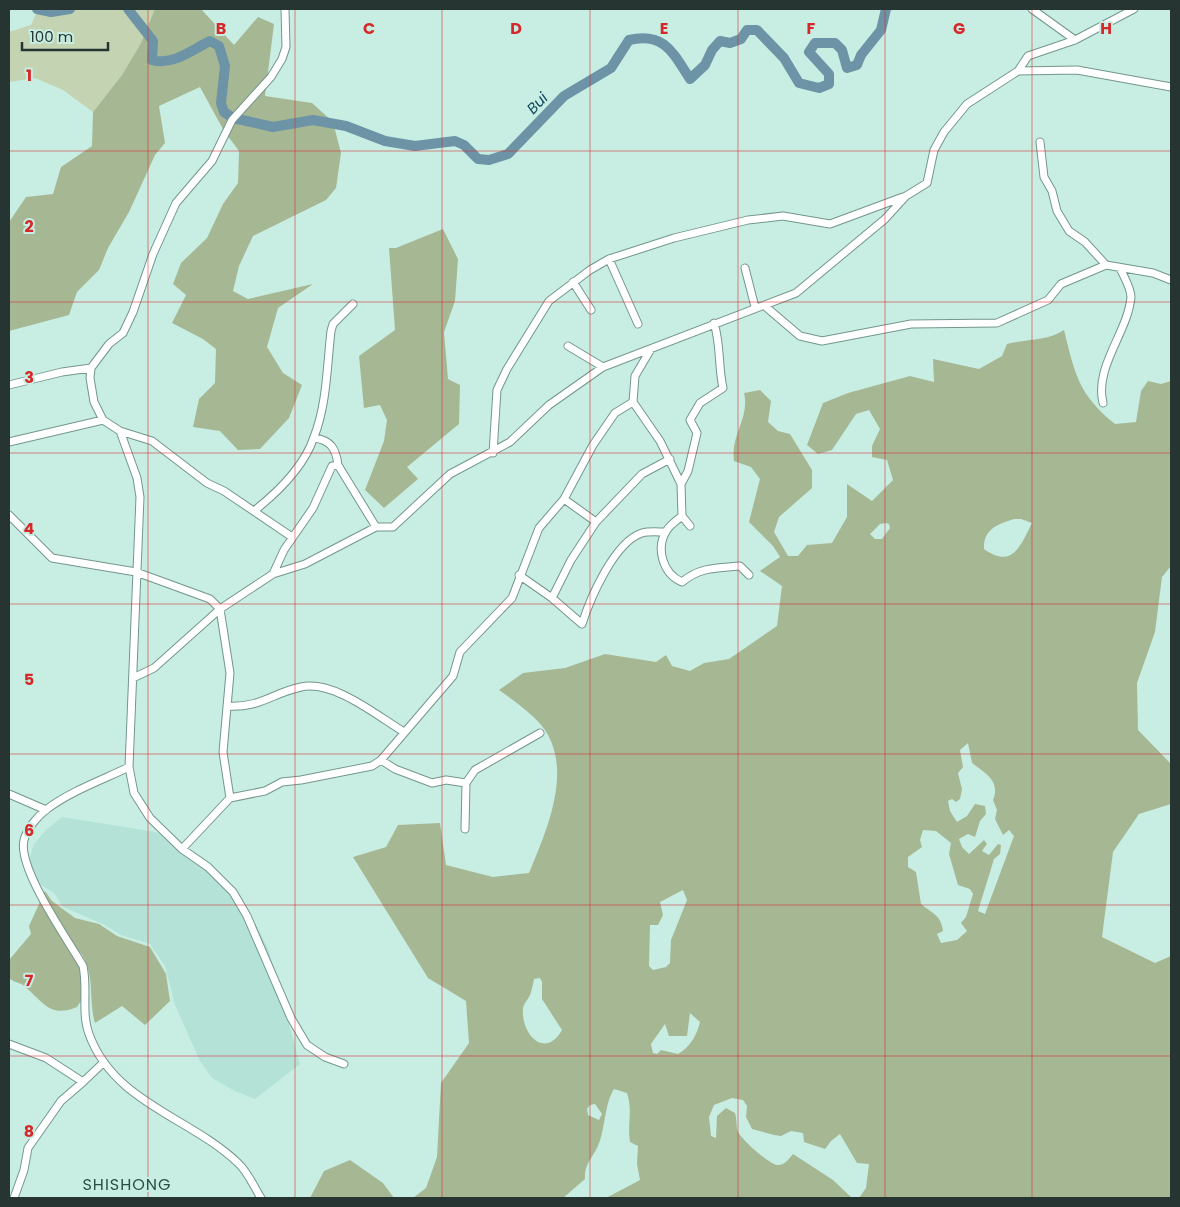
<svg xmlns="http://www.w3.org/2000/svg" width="1180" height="1207" viewBox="0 0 1180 1207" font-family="Poppins,sans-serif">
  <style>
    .built { fill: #b4e2d7 }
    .green { fill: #c4d4b3 }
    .forest { fill: #a6b794; fill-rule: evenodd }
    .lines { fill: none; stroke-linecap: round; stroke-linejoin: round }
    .river { stroke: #6c94a6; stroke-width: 10 }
    .minor-casing { stroke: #73968d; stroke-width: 9 }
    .minor { stroke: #fff; stroke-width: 7 }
    .grid { fill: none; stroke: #d62828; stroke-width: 1; stroke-opacity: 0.55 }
    .labels { text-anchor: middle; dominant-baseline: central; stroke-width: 4; stroke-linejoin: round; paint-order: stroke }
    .water-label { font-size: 15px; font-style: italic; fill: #11495e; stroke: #c8eee4 }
    .quarter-label { font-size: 16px; letter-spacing: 1px; fill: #2c4e46; stroke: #c8eee4 }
    .grid-label { font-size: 16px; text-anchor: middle; font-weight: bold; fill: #d62828; stroke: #c8eee4; stroke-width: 4; stroke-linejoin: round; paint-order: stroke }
  </style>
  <rect width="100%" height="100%" fill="#c8eee4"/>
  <!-- built -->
  <path class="built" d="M62 817 156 832 206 864 237 891 268 948 300 1064 255 1099 235 1091 212 1078 200 1061 175 1005 165 966 150 944 121 935 105 925 63 907 54 893 30 878 29 860 34 844 47 829Z"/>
  <!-- green -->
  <path class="green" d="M38 9H155L141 43 122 75 93 112 63 90 35 78 9 82V32L31 25Z"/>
  <!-- forest -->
  <path class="forest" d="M155 9H201L234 45 258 17 274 24 265 96 312 103 333 122 341 153 336 188 326 200 253 236 239 266 233 291 248 299 313 284 278 308 267 347 283 373 302 385 289 418 260 449 238 450 220 431 193 427 199 399 215 383 216 349 203 339 172 323 186 295 173 284 181 263 207 238 223 204 238 183 239 151 224 131 200 87 159 106 165 143 155 155 129 212 108 248 99 270 77 292 69 315 9 331V222L26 197 53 194 61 167 92 146 93 112 122 75 141 43Z
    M443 229 458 259 455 301 444 332 448 379 460 385 459 424 407 467 418 479 384 508 365 490 384 441 387 420 380 405 364 408 359 356 395 330 389 248H396Z
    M1064 330C1075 374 1078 394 1115 424L1136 422 1141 391 1148 381 1161 384 1171 381V566L1162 577 1155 632 1137 683 1138 730 1171 764V804L1139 814 1113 852 1102 937 1155 963 1171 956V1198H859L866 1188 869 1164 857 1163 840 1134 831 1141 825 1149 804 1142 803 1133 791 1131 781 1136 774 1135 752 1129 746 1117 747 1106 743 1100 732 1098 714 1105 709 1117 711 1136 716 1138 717 1116 726 1108 735 1113C737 1119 736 1127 738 1132 742 1140 769 1164 777 1165 784 1166 789 1159 793 1154L833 1180 852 1198H606L640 1180 637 1164 638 1146 630 1142C627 1125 633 1110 627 1093L614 1089C603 1107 606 1132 596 1150 590 1161 584 1166 585 1179L563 1198H413L426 1188 437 1157 441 1083 469 1043 466 1001 428 978 353 857 386 847 398 825 440 823 446 865 493 877 529 873C546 832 573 772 545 730 536 716 513 700 499 690L523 673 565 668 605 654 656 662 666 655 672 666 690 671 704 663 729 659 777 626 782 586 760 571 780 557 773 546 749 522 760 479 751 467 734 461C730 436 750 418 744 393L760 390 771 401 768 422 778 431 790 434 812 470V488L779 517 774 532 788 556H798L807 545 832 543 847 517V484L872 501 893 480 887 460 872 457V446L880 429 869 410 856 414 832 450 818 454 807 445 823 403 848 393 910 376 934 382 933 359 979 369 1002 356 1007 344C1026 339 1048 341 1064 330ZM1014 519H1021L1032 523C1020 547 1012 569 984 549 983 530 997 524 1014 519ZM886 523 889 524 890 528 882 539H875L870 534 880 524ZM968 743 972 763C985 773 1001 781 993 800L997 810 995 819 1003 835 1009 830 1014 836 985 914 978 911 994 859 1000 854 1001 845 998 844 989 855 982 851 987 844 984 840 969 854 962 847 959 839 968 834 975 837 980 821 986 814 985 806 975 804 967 816 957 822 950 811 948 801 952 799 956 802 960 799 962 789 958 773 963 767 960 750ZM923 830 936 831 951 843 949 854 958 885 970 889 973 894 966 917 961 923 967 931 957 940 941 943 937 934 943 931C941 915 933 914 921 904L916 872 908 867V857L922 847 920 840ZM683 890 687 900 671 940 670 963 666 967 653 970 649 966 650 925H658L663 915 660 902ZM540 978 542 982V999L562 1030C545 1060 521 1034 523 1009 523 1004 528 1000 530 995 532 990 533 984 534 979ZM690 1013 700 1022C697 1035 690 1047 678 1054L661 1050 657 1054 653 1053 651 1044 665 1024 669 1036H687ZM595 1104 602 1114 599 1120 588 1115 587 1109 590 1105Z
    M45 891 52 901 75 918 99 924 117 936 150 947 166 974 170 1001 145 1025 122 1006 95 1023C88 999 96 973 80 952H73C83 970 91 989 77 1007 49 1019 42 1000 23 985 18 982 13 982 9 978V960L31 934 29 926Z
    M350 1160 383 1183 394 1198H310L324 1171Z"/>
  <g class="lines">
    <!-- river -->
    <path class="river" d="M37 9 51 12 70 9
      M128 9 153 41 152 60C172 66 192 50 210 41L219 46 225 66 221 103 224 112 233 118 273 127 313 120 346 126 385 141 415 146 455 141 464 145 478 159 489 160 508 154 564 96 611 68 629 40C665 32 673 53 690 79L705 65 712 50 720 41 730 43 741 39 747 30H757L784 58 799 83 819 88 829 84V74L809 52 815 43H835L842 50 847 68 857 65 861 55 881 30 886 9"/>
    <defs>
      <path id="minor" d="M285 9 286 47 282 59 271 77 232 120 212 161 176 203 153 254 133 312 123 333 109 344 91 368 90 378 94 402 103 420 120 431 152 441 207 483 224 491 292 537
        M1032 9 1075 40
        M1018 71 1077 70 1171 87
        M1040 142 1044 177 1052 191 1057 211 1069 231 1085 242 1106 265
        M609 259 638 324
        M745 268 755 307
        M573 282 591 310
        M766 307 800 336 822 341 911 324 997 323 1048 300 1061 284 1106 265 1153 273 1171 280
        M568 346 603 367
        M9 385 62 372 91 368
        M633 402 660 441 681 484 682 516 690 526
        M1103 403C1094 367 1128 332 1131 297 1131 288 1123 275 1120 268
        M120 431 137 478 140 497 129 767 134 793 150 818 182 849 208 867 233 892 247 916 291 1018 307 1045 325 1057 344 1064
        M314 438C331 440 336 449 338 465
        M9 442 103 420
        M493 453 497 390 507 369 549 301 590 270 609 259 674 238 748 220 783 216 830 224 903 197
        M681 484 688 471 697 433 690 420 700 403 723 388C718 366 721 345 714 323
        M564 499 596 522
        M254 511C278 492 304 467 314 437 327 404 327 365 331 331L333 324 353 304
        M9 515 52 558 136 572 210 599 220 609 230 673 223 752 230 798
        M682 516C676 521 670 525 667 530 655 548 663 574 682 582 700 567 717 568 740 566L749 575
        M273 574 305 564 376 527
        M519 575 552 598 582 624C590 599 614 542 642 533 649 531 658 532 665 532
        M552 598 571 560 596 522 642 474 670 459
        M133 678 154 668 220 609 273 574 284 550 313 508 332 466 338 465 376 527H393L450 474 510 442 549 405 603 367 796 293 885 219 906 196 927 183 934 150 944 132 967 104 1018 71 1028 56 1075 40 1134 9
        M227 706C261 708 272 693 301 687 334 680 376 715 404 732
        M381 760 395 769 432 783 446 780 466 783 475 770 540 733
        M129 767C102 780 71 791 47 809 38 816 27 828 24 840 17 868 68 940 83 966 88 988 81 1013 89 1034 114 1103 190 1117 238 1163 248 1172 254 1187 261 1198
        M9 794 46 810
        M465 829 466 783
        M182 849 230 798 265 791 282 782 301 780 372 766 381 760 453 676 460 652 512 598 539 528 564 499 593 445 615 413 633 402 635 376 651 349
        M9 1044 46 1058 83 1082 103 1063
        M14 1198 24 1170 28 1148 61 1101 83 1082"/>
    </defs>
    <!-- minor casing -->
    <use href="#minor" class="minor-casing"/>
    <!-- minor -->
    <use href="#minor" class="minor"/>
  </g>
  <!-- grid -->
  <path class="grid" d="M148 9V1198M295 9V1198M442 9V1198M590 9V1198M738 9V1198M885 9V1198M1032 9V1198M9 151H1171M9 302H1171M9 453H1171M9 604H1171M9 754H1171M9 905H1171M9 1056H1171"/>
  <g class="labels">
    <!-- water labels -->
    <g class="water-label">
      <text transform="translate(537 103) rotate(-46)">Bui</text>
    </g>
    <!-- quarter labels -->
    <g class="quarter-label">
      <text x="127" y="1184">SHISHONG</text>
    </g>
  </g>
  <g class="grid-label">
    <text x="221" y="34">B</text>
    <text x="369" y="34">C</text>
    <text x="516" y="34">D</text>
    <text x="664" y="34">E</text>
    <text x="811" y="34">F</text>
    <text x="959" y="34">G</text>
    <text x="1106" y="34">H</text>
    <text x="29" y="81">1</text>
    <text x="29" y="232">2</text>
    <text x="29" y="383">3</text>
    <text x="29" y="534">4</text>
    <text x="29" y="685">5</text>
    <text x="29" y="836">6</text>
    <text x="29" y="986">7</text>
    <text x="29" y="1137">8</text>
  </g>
  <!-- border -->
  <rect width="1180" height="1207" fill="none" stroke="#263531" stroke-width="20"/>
  <!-- scale -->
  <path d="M22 42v8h86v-8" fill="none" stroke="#263531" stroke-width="2.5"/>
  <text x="30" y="42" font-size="15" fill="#263531" stroke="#c8eee4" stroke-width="4" paint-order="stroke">100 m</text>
</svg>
